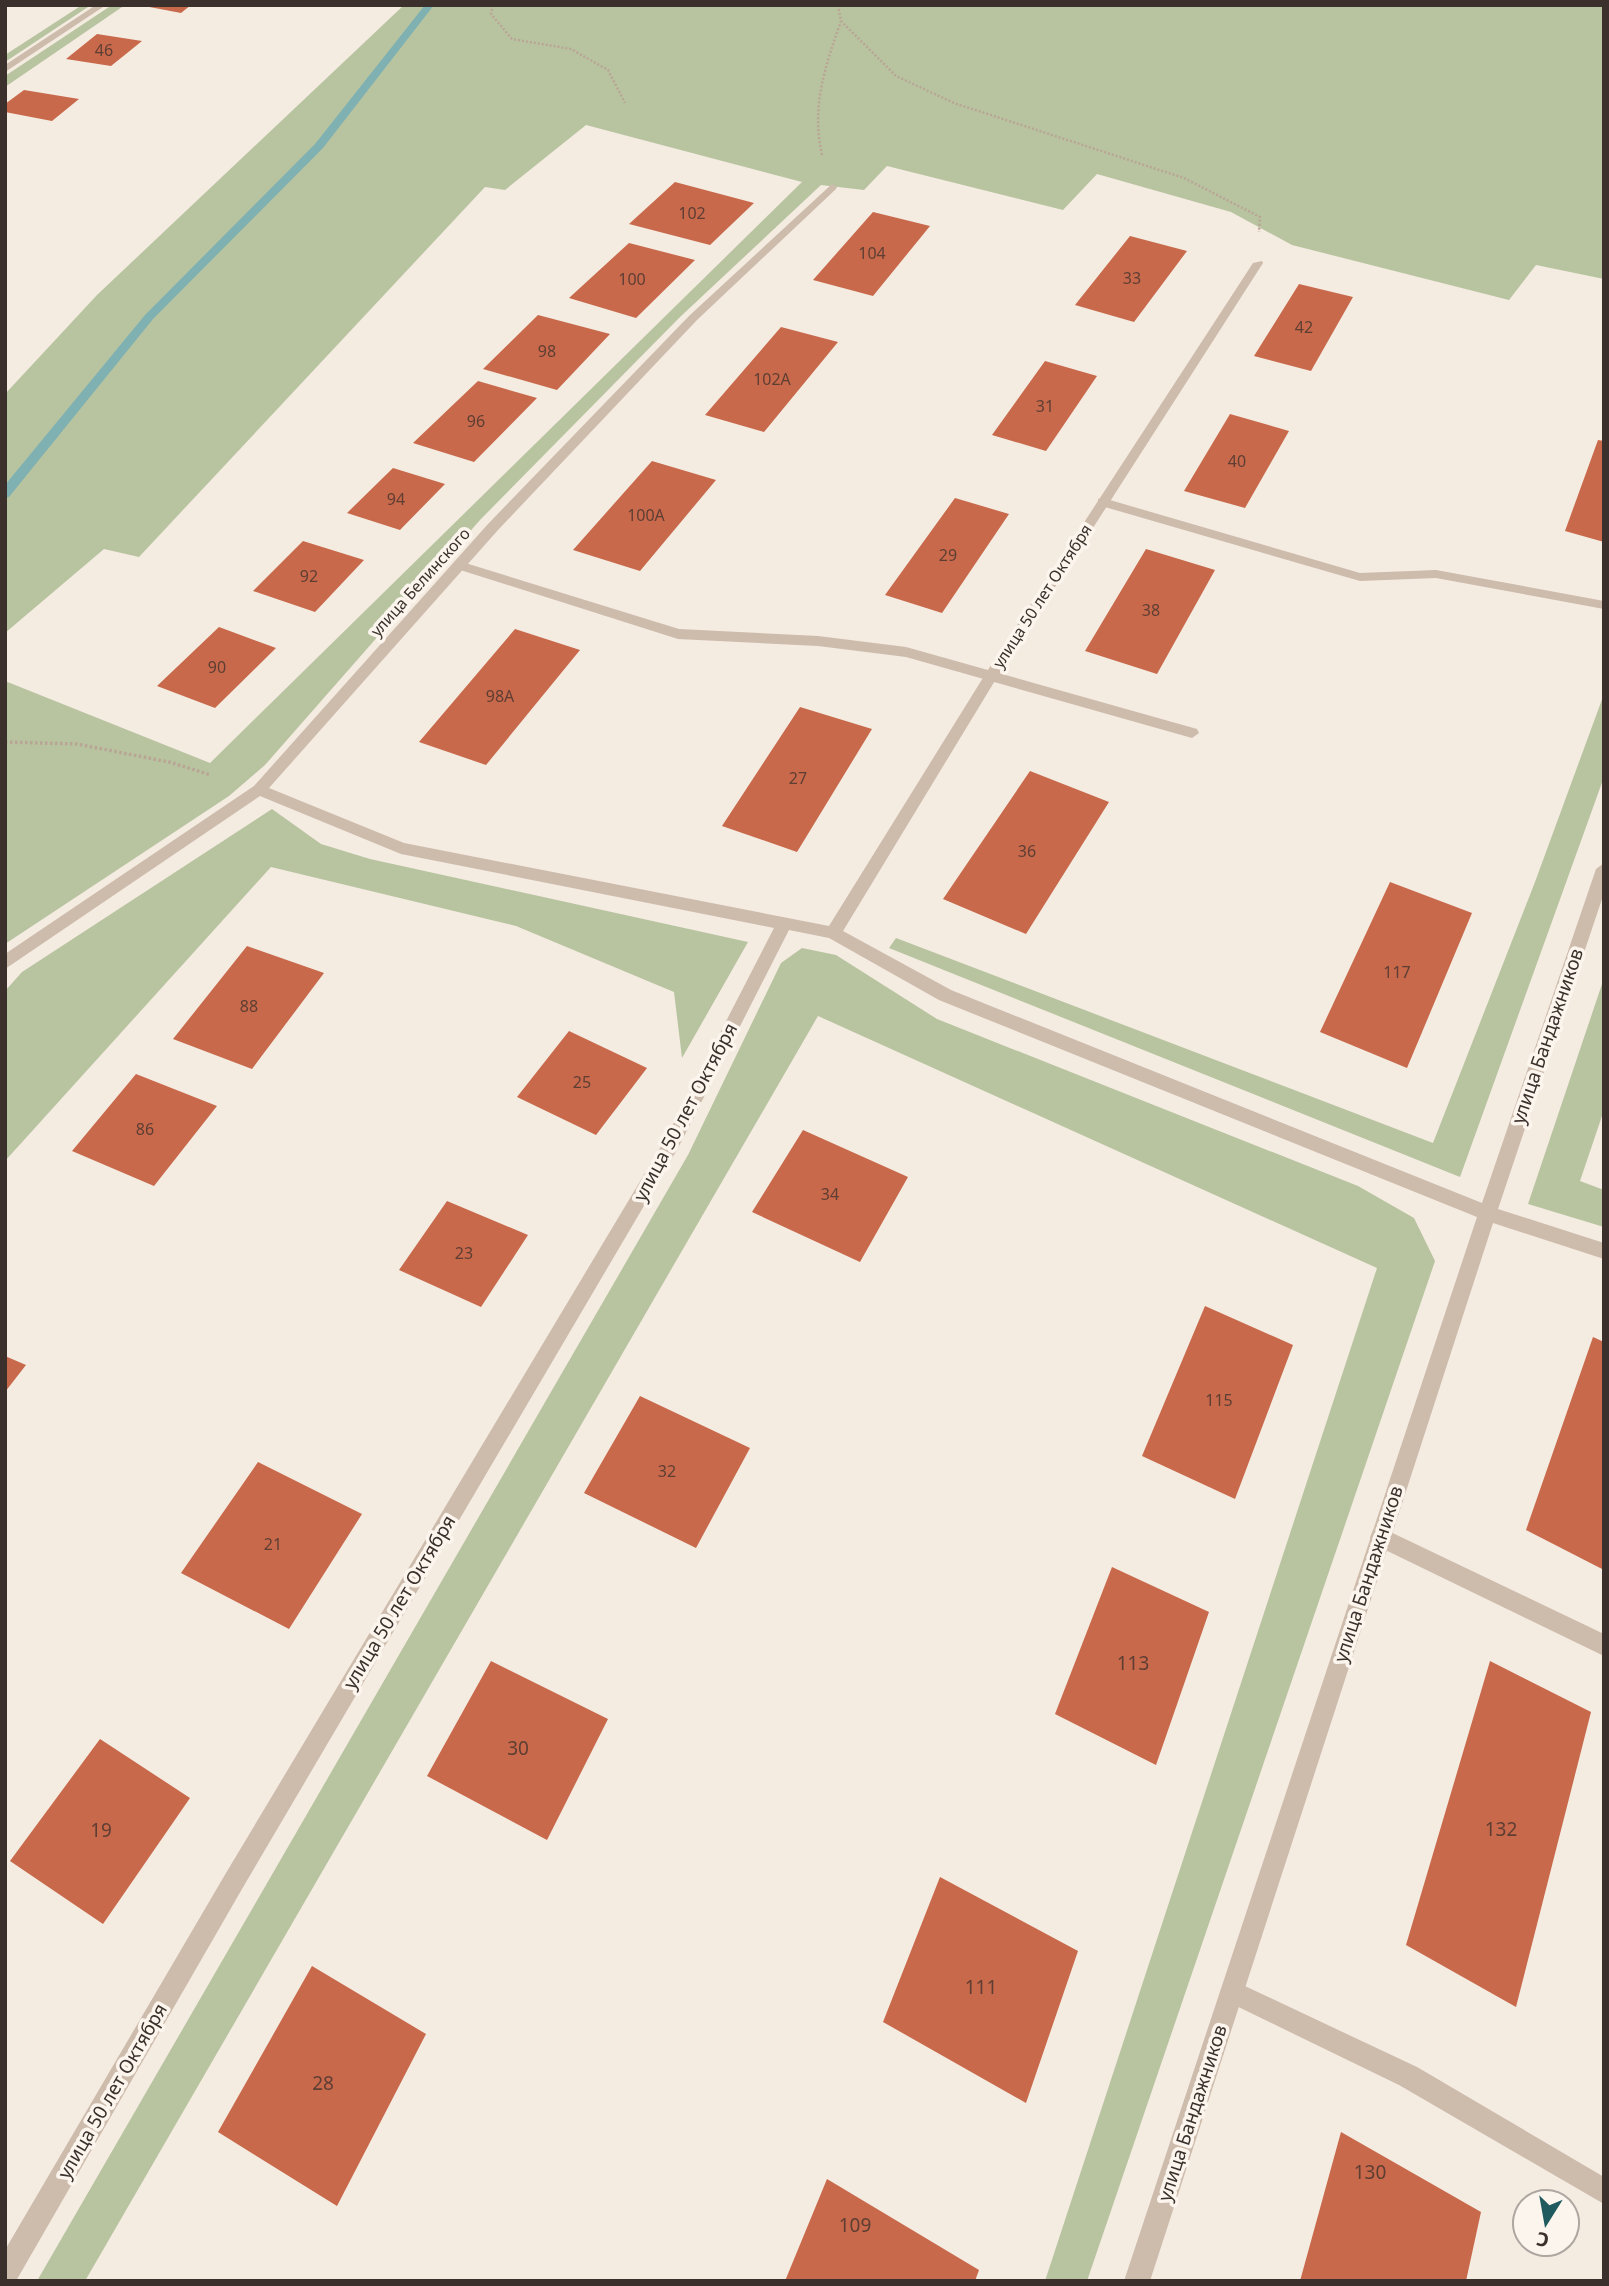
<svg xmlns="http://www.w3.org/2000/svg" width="1609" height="2286" viewBox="0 0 1609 2286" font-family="'Noto Sans',sans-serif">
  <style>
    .green { fill: #b8c4a0 }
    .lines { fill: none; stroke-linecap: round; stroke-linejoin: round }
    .stream { fill: #7fb0b2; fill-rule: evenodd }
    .building { fill: #c8694b }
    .path-far1 { stroke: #b9a596; stroke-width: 2.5; stroke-dasharray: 2 2; stroke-linecap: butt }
    .path { stroke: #b9a596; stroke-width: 3.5; stroke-dasharray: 2.5 2.5; stroke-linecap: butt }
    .service { fill: #cdbbac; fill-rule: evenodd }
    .minor { fill: #cdbbac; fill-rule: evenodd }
    .labels { text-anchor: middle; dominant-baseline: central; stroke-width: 7; stroke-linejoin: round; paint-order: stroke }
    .number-label { font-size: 16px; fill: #5e3e33 }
    .far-street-label { font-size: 16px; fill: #3b302b; stroke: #fbf5ee }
    .street-label { font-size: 19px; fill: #3b302b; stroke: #fbf5ee }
    .near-number-label { font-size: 19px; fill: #5e3e33 }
  </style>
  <rect width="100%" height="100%" fill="#f4ebe1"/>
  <!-- green -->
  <path class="green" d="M82 5H91L5 62V55Z
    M112 5H125L5 87V76Z
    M404 5H1604V279L1536 265 1509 300 1292 245 1231 212 1097 174 1063 210 887 166 864 190 821 185 679 318 480 520 265 765 229 796 5 944V681L210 763 802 182 586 125 505 190 485 187 139 557 104 549 5 633V394L97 295Z
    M1604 694V777L1460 1177 889 948 896 938 1433 1143 1535 882Z
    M272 809 321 844 370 859 748 942 682 1058 674 992 516 926 271 867 5 1161V991L22 972Z
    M802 948 836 955 937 1019 1358 1186 1414 1218 1435 1261 1087 2281H1045L1377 1268 818 1016 85 2281H37L688 1155 781 963Z
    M1604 978V1110L1580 1181 1604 1190V1227L1528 1204Z"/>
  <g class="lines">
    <!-- stream -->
    <path class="stream" d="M425 5H434L323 148 153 319 9 497 5 498V485L145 315 315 144Z"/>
  </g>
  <!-- building -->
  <path class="building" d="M139 5H191L181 13Z
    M97 34 142 41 111 66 66 59Z
    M24 90 79 99 52 121 5 112V104Z
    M675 182 754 203 710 245 629 224Z
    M873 212 930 226 873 296 813 280Z
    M1130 236 1187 251 1134 322 1075 305Z
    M629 243 695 260 636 318 569 298Z
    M1299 284 1353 297 1311 371 1254 356Z
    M538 315 610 334 557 390 483 369Z
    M781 327 838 342 764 432 705 415Z
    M1045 361 1097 376 1046 451 992 435Z
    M478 381 537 398 474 462 413 443Z
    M1230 414 1289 431 1245 508 1184 491Z
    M1598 440 1604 441V542L1565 531Z
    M652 461 716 480 640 571 573 550Z
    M393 468 445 484 400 530 347 513Z
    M955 498 1009 514 942 613 885 595Z
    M303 541 364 560 315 612 253 591Z
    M1146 549 1215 570 1157 674 1085 651Z
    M219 627 276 648 215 708 157 686Z
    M515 629 580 650 486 765 419 742Z
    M800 707 872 729 797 852 722 826Z
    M1030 771 1109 802 1026 934 943 899Z
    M1390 882 1472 913 1407 1068 1320 1032Z
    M247 946 324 973 252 1069 173 1039Z
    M569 1031 647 1068 596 1135 517 1097Z
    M136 1074 217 1106 154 1186 72 1151Z
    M803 1130 908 1177 860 1262 752 1212Z
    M447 1201 528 1235 481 1307 399 1270Z
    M1205 1306 1293 1345 1235 1499 1142 1456Z
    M1593 1337 1604 1342V1570L1526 1530Z
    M5 1356 26 1365 5 1392Z
    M640 1396 750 1448 696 1548 584 1493Z
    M258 1462 362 1514 289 1629 181 1573Z
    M1112 1567 1209 1612 1156 1765 1055 1714Z
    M491 1661 608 1719 547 1840 427 1776Z
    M1490 1661 1591 1712 1516 2007 1406 1945Z
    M100 1739 190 1798 103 1924 10 1861Z
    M940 1877 1078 1951 1026 2103 883 2022Z
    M312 1966 426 2034 337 2206 218 2132Z
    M1341 2132 1481 2212 1466 2281H1300Z
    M827 2179 979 2270 975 2281H785Z"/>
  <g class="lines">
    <!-- path-far1 -->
    <path class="path-far1" d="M493 5 491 14 512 39 571 49 608 70 625 103
      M838 5 841 21 896 76 954 103 1184 178 1260 217 1259 232
      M822 155C811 106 825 67 841 21"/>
    <!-- path -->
    <path class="path" d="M5 742 77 744 169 762 211 775"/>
    <!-- service -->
    <path class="service" d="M1103 498 1360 573 1436 570 1604 601V609L1436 578 1360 581 1098 505V499Z
      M459 561 679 629 818 636 906 647 1197 729 1199 733 1192 738 906 657 818 646 678 639 454 568V562Z
      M1380 1527 1604 1634V1656L1373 1544 1370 1537 1373 1530Z
      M1232 1980 1417 2067 1604 2177V2204L1399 2085 1224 2000 1220 1992 1224 1984Z"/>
    <!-- minor -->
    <path class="minor" d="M96 5H106L5 72V65Z
      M832 184 837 187 836 189 697 320 498 530 269 788 404 843 829 926 986 673 1253 263 1262 261 1263 263 996 679 843 931 951 990 1482 1203 1596 869 1604 863V893L1498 1209 1604 1243V1259L1493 1223 1150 2281H1124L1477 1217 939 1000 829 938 789 930 678 1148 242 1889 16 2281H5V2250L226 1873 666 1138 774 928 401 854 260 796 5 969V954L254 786 488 524 689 316Z"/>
  </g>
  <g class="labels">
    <!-- number labels -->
    <g class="number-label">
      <text x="104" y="50">46</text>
      <text x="692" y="213">102</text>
      <text x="872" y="253">104</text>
      <text x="1132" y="278">33</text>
      <text x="632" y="279">100</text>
      <text x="1304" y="327">42</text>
      <text x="547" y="351">98</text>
      <text x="772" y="379">102А</text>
      <text x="1045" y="406">31</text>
      <text x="476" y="421">96</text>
      <text x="1237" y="461">40</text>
      <text x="396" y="499">94</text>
      <text x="646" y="515">100А</text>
      <text x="948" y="555">29</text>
      <text x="309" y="576">92</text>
      <text x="1151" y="610">38</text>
      <text x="217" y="667">90</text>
      <text x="500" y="696">98А</text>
      <text x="798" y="778">27</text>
      <text x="1027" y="851">36</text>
      <text x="1397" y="972">117</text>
      <text x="249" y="1006">88</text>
      <text x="582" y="1082">25</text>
      <text x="145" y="1129">86</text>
      <text x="830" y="1194">34</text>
      <text x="464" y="1253">23</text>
      <text x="1219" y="1400">115</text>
      <text x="667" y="1471">32</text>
      <text x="273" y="1544">21</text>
    </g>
    <!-- far-street labels -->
    <g class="far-street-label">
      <text transform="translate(420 582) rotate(-48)">улица Белинского</text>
      <text transform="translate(1042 596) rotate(-57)">улица 50 лет Октября</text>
    </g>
    <!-- street labels -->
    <g class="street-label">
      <text transform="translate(1547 1036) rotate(-71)">улица Бандажников</text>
      <text transform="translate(685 1112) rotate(-62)">улица 50 лет Октября</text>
      <text transform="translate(1368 1574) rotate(-72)">улица Бандажников</text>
      <text transform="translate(399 1602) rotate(-59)">улица 50 лет Октября</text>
      <text transform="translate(112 2091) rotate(-60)">улица 50 лет Октября</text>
      <text transform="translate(1192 2113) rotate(-72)">улица Бандажников</text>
    </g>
    <!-- near-number labels -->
    <g class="near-number-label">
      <text x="1133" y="1663">113</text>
      <text x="518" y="1748">30</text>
      <text x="1501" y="1829">132</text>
      <text x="101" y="1830">19</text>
      <text x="981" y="1987">111</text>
      <text x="323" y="2083">28</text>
      <text x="1370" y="2172">130</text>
      <text x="855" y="2225">109</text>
    </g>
  </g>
  <!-- border -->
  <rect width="1609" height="2286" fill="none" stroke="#3b302b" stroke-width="14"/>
  <!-- north arrow -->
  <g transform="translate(1546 2223) rotate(191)"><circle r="33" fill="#fbf5ee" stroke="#aea6a0" stroke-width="2"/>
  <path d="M0-5L12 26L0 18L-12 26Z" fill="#1f5a5e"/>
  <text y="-10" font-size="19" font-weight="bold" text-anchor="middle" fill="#3b302b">С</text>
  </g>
</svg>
